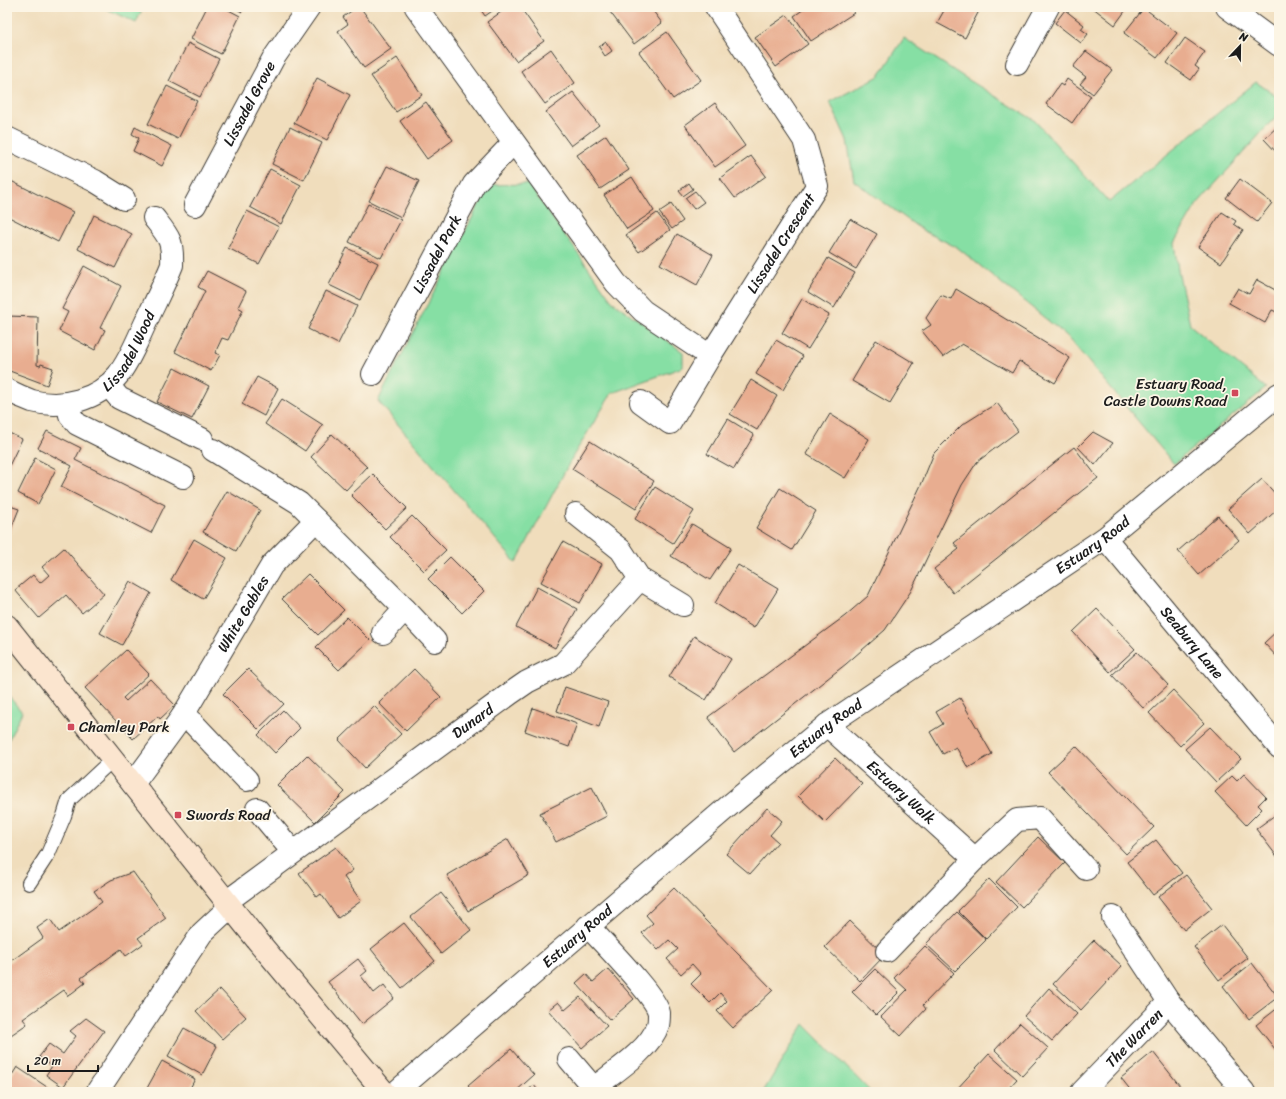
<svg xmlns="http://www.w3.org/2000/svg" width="1286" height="1099" viewBox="0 0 1286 1099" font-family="Sriracha,sans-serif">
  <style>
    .green { fill: #86dfa4; stroke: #517e60 }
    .building { fill: #e8ad90 }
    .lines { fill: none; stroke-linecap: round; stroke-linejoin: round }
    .service-casing { stroke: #3c3934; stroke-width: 16 }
    .minor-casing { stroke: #3c3934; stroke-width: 24 }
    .tertiary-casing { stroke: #3c3934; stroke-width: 24 }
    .secondary-casing { stroke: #3c3934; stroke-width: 24 }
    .service { stroke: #fff; stroke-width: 14 }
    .minor { stroke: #fff; stroke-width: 22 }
    .tertiary { stroke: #fff; stroke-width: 22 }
    .secondary { stroke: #fbe5cf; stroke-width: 22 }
    .poi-dot { fill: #d1495b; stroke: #fcf5e5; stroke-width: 1.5 }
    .labels { text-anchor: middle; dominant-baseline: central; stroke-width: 3.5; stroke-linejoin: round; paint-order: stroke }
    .street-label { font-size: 15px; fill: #1c1c1c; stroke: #fcf5e5 }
    .poi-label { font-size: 15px; fill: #1c1c1c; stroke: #fcf5e5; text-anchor: start }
  </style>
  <rect width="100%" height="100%" fill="#fcf5e5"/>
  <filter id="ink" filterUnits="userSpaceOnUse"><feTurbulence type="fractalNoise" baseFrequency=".025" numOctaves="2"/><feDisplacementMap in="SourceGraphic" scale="8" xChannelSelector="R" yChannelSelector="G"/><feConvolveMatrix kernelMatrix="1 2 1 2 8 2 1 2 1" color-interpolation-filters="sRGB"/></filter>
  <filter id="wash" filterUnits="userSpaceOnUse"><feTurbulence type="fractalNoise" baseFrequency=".012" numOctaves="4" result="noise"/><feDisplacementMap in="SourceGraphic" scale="16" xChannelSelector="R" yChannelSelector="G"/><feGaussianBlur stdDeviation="0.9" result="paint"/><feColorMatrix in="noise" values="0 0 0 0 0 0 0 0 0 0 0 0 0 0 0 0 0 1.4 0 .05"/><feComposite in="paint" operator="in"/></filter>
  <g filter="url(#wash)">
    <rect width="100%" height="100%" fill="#f0ddbc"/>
    <!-- green -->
    <path class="green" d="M102 7H143L136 23Z
      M904 38 964 77 1034 120 1109 202 1256 82 1279 98V113L1197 204 1174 243 1178 270 1190 325 1266 388 1174 464 1067 336 958 248 922 230 854 181 847 140 830 102 879 76Z
      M528 184 613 302 683 352V367L612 393 573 456 516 563 378 401 489 185Z
      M7 694 22 712 7 743Z
      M804 1024 871 1092H763Z"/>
    <g id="blocks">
      <!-- building -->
      <path class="building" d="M207 7H223L240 16 221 54 191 39Z
        M233 7H244L242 12Z
        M357 7H360L391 49 364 68 338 31 348 24 343 17Z
        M479 7H498L485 16Z
        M508 7H520L544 41 516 61 487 22Z
        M609 7H650L662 23 634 44 607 8Z
        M807 7H850L854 13 811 41 794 16Z
        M946 7H981L965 38 937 23Z
        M1092 7H1128L1115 25Z
        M1144 8 1177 33 1157 58 1124 33Z
        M1065 10 1084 25 1081 29 1088 34 1081 43 1055 23Z
        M787 15 808 44 776 67 755 37Z
        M667 32 701 80 673 99 639 52Z
        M1185 38 1205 52 1195 66 1199 69 1191 80 1167 63Z
        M606 42 612 51 605 56 599 47Z
        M188 43 219 59 200 97 169 81Z
        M551 49 575 83 545 104 521 71Z
        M1086 51 1112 70 1093 94 1080 84 1086 77 1073 67Z
        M397 58 422 95 396 112 371 76Z
        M317 78 350 95 327 140 294 123Z
        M1067 79 1091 96 1072 123 1046 104 1060 84 1063 86Z
        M167 86 197 101 178 139 148 124Z
        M573 92 599 125 571 146 546 112Z
        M426 102 453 140 427 159 400 121Z
        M715 103 745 146 715 167 685 125Z
        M1278 126 1279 127V155L1264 139Z
        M135 127 172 146 162 166 133 151 139 138 132 134Z
        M290 127 322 143 304 180 272 164Z
        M606 135 629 170 600 189 577 155Z
        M751 156 766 176 735 198 720 178Z
        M387 166 419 181 401 217 369 201Z
        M270 169 301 185 281 224 250 207Z
        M632 177 654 211 627 229 604 195Z
        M7 179 73 212 58 242 7 216Z
        M1240 179 1272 203 1257 222 1226 198Z
        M689 183 693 189 683 196 679 191Z
        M695 191 704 202 694 209 685 198Z
        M368 204 401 220 381 258 349 242Z
        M671 204 683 221 672 229 659 212Z
        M247 211 279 227 259 264 228 248Z
        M1222 212 1236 221 1234 224 1243 230 1221 263 1198 247Z
        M657 213 670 230 639 252 626 235Z
        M94 215 132 234 115 268 78 249Z
        M850 219 877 234 856 269 829 253Z
        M677 234 713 255 697 285 660 264Z
        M347 248 378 263 360 300 329 285Z
        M828 258 855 273 834 308 808 292Z
        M84 266 121 286 100 328 105 330 95 350 59 331 68 312 62 309Z
        M207 271 246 291 238 307 243 310 228 340 222 338 215 353 220 355 211 371 175 352 205 291 198 287Z
        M1257 280 1279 292V313L1272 310 1265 323 1229 303 1238 288 1249 294Z
        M956 289 1070 358 1055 383 1019 361 1012 373 962 344 943 357 922 331 931 325 926 318 941 295 951 299Z
        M326 291 357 306 338 344 308 329Z
        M802 299 829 315 808 349 782 333Z
        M7 316 38 317 37 365 40 366 41 364 53 368 47 385 7 370Z
        M776 340 803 356 783 390 756 374Z
        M876 340 914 363 890 403 852 381Z
        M174 368 209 386 192 419 157 402Z
        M257 377 278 388 264 416 242 404Z
        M751 380 777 396 757 430 730 414Z
        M282 399 323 425 305 451 265 424Z
        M997 403 1018 431 977 462 962 485 911 591 885 630 846 664 734 752 708 717 845 616 868 596 921 485 934 453 962 425Z
        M830 414 869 439 845 478 806 454Z
        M728 419 754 435 734 469 707 454Z
        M47 431 81 448 75 460 165 505 151 533 61 487 72 466 38 448Z
        M7 432 22 439 7 470Z
        M1093 432 1113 443 1095 465 1078 447Z
        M332 434 367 467 346 490 311 457Z
        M590 441 654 481 636 509 572 469Z
        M1074 447 1098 478 953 593 934 569 959 549 954 543Z
        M35 458 56 469 38 504 18 493Z
        M373 474 407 508 385 529 351 495Z
        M1262 479 1279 498V508L1250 534 1228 509Z
        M655 487 694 511 673 543 635 519Z
        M780 488 816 511 792 550 756 528Z
        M227 491 260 510 236 551 203 532Z
        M7 505 19 509 7 539Z
        M412 516 446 550 424 571 390 537Z
        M1218 516 1239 540 1199 575 1178 551Z
        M692 524 731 548 710 580 671 556Z
        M194 539 227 558 203 599 171 580Z
        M563 542 602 564 580 603 541 582Z
        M64 548 104 594 82 613 66 595 39 618 15 590 33 575 40 583 49 575 42 567Z
        M450 557 484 591 462 613 428 579Z
        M738 565 778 589 754 628 715 603Z
        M308 574 344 610 318 635 282 599Z
        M130 581 151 593 122 645 100 633Z
        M537 587 577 609 555 648 516 627Z
        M1097 609 1135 649 1110 672 1073 632Z
        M347 617 370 640 339 670 316 647Z
        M1279 629V659L1264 643Z
        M694 636 731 659 706 700 669 677Z
        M126 650 149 674 123 698 126 701 150 679 175 705 160 719 158 716 133 739 85 688Z
        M1137 652 1168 685 1143 708 1112 675Z
        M248 669 284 704 258 729 223 694Z
        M414 669 441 697 406 731 379 703Z
        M565 687 608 702 599 727 557 711Z
        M1173 690 1204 723 1180 746 1149 713Z
        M960 698 992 754 968 768 956 747 943 754 930 732 943 724 936 712Z
        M374 706 401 734 365 768 339 740Z
        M533 708 577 724 569 747 525 731Z
        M283 710 300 728 275 753 258 735Z
        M1210 727 1241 759 1216 782 1185 749Z
        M1076 746 1154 827 1126 854 1048 772Z
        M307 755 345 792 315 822 277 785Z
        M835 758 862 784 825 822 798 796Z
        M1244 774 1266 797 1258 805 1262 809 1246 825 1215 792 1232 776 1237 781Z
        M592 787 607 816 556 842 540 813Z
        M767 808 782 821 770 835 778 842 750 874 726 854Z
        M1279 812V859L1256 829Z
        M1038 837 1065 863 1022 907 996 882Z
        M508 839 529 875 468 911 447 875Z
        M1156 840 1182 873 1153 895 1127 862Z
        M336 847 353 870 344 877 361 901 338 918 321 894 317 897 299 873Z
        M133 872 166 918 138 938 143 944 126 956 121 949 81 978 85 983 68 996 64 990 23 1019 27 1024 8 1037 7 1036V964L43 938 37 928 50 919 59 932 102 902 94 891 111 880Z
        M1186 875 1212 908 1184 930 1158 897Z
        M989 879 1017 907 986 939 958 911Z
        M674 888 773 990 733 1028 717 1011 727 1001 720 993 710 1003 691 984 701 974 692 964 681 974 667 959 678 949 669 940 658 950 642 933 653 923 646 915Z
        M441 893 471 930 441 954 411 917Z
        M957 912 986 940 955 971 926 944Z
        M850 921 885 955 860 981 825 947Z
        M404 923 435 961 402 988 371 949Z
        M1222 925 1248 958 1219 980 1194 947Z
        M1094 940 1122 966 1081 1010 1053 984Z
        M925 946 954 973 923 1005 926 1009 901 1036 881 1017 907 990 894 978Z
        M358 959 367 971 361 976 374 993 384 985 394 998 362 1024 328 982Z
        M1252 963 1278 997 1249 1019 1223 986Z
        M608 969 634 999 610 1020 576 983 586 974 593 982Z
        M875 969 899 992 876 1015 852 992Z
        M1049 988 1077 1014 1052 1041 1024 1016Z
        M220 989 246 1017 222 1039 196 1011Z
        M580 997 607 1026 582 1048 548 1010 558 1002 565 1010Z
        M1279 1007V1054L1256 1025Z
        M86 1018 104 1031 63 1087 46 1075 52 1066 39 1057 49 1044 63 1054 76 1036 70 1031Z
        M1020 1023 1048 1048 1022 1076 995 1050Z
        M184 1028 217 1046 202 1075 168 1056Z
        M511 1049 534 1075 515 1092H473L468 1086Z
        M1153 1052 1184 1091 1182 1092H1132L1121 1078Z
        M989 1054 1017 1079 1005 1092H956L955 1091Z
        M162 1061 195 1079 188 1092H150L146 1090Z
        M17 1067 53 1091V1092H7V1083Z
        M534 1085 539 1092H526Z"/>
    </g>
  </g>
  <g filter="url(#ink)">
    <use href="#blocks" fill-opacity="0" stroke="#3c3934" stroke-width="1"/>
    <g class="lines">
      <defs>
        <path id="service" d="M29 883 48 854 64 816 69 800 113 759"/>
        <g id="minor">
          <path d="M416 7 616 283 643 311 710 356"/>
          <path d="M1227 7 1279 45"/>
          <path d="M1017 64 1048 7"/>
          <path d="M7 138 95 181 124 199"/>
          <path id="s1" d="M195 205 273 59 309 7"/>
          <path id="s2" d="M373 374 474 184 513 143"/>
          <path d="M108 385 119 398 202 439"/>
          <path id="s3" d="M7 390C15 394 24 398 32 401 62 409 98 400 118 375 130 360 137 341 145 324 154 304 164 285 172 265 173 240 169 237 154 218"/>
          <path id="s4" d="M641 402 670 423 710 356 817 186 804 140 716 7"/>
          <path d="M68 404 70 415 77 424 183 477"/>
          <path d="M213 450 299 503 405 609 435 641"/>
          <path d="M576 514 621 550 640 579 683 605"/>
          <path id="s5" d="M1105 538 1279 747"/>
          <path d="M383 633 405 609"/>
          <path d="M182 717 193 723 247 780"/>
          <path id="s6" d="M827 725 975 859"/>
          <path id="s7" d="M133 784 182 717 272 565 316 520"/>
          <path d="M257 809 293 852"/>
          <path id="s8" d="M226 902 511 693 527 682 563 664 640 579"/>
          <path d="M1113 917 1169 1002 1244 1092"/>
          <path d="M588 926C602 942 656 996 659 1013 659 1016 659 1022 658 1025 651 1049 613 1073 594 1088"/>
          <path d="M887 951 975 859 1017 820 1040 818 1086 869"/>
          <path d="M569 1059 597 1092"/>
          <path d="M97 1092 202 933 230 907"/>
          <path id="s9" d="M1082 1092 1169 1002"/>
        </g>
        <g id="tertiary">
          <path id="s10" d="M396 1092 724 810 827 725 1105 538 1279 394"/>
        </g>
        <path id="secondary" d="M7 626 257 940 384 1092"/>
      </defs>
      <!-- service casing -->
      <use href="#service" class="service-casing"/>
      <!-- minor casing -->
      <use href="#minor" class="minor-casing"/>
      <!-- tertiary casing -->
      <use href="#tertiary" class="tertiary-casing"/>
      <!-- secondary casing -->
      <use href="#secondary" class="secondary-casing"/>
      <!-- service -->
      <use href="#service" class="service"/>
      <!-- minor -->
      <use href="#minor" class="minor"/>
      <!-- tertiary -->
      <use href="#tertiary" class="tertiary"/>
      <!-- secondary -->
      <use href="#secondary" class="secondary"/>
    </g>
  </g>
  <!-- markers -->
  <g class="poi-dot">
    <rect x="1231" y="389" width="8" height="8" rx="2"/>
    <rect x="67" y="723" width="8" height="8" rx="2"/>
    <rect x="174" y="811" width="8" height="8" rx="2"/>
  </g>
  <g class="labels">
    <!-- street labels -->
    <g class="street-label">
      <text stroke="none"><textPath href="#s1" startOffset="115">Lissadel Grove</textPath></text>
      <text stroke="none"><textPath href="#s4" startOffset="247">Lissadel Crescent</textPath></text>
      <text stroke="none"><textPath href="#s2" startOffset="136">Lissadel Park</textPath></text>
      <text stroke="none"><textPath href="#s3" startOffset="148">Lissadel Wood</textPath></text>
      <text stroke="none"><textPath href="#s10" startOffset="887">Estuary Road</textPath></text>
      <text stroke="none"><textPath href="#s7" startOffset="203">White Gables</textPath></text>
      <text stroke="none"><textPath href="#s5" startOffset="136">Seabury Lane</textPath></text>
      <text stroke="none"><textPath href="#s8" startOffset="306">Dunard</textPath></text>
      <text stroke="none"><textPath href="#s10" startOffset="563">Estuary Road</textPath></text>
      <text stroke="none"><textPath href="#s6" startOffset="100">Estuary Walk</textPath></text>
      <text stroke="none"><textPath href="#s10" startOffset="239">Estuary Road</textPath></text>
      <text stroke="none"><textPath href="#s9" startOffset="75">The Warren</textPath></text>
    </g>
    <!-- poi labels -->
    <g class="poi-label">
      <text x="1227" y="384" text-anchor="end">Estuary Road,<tspan x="1227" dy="17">Castle Downs Road</tspan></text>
      <text x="79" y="727">Chamley Park</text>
      <text x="186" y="815">Swords Road</text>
    </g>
  </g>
  <!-- margin -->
  <rect width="1286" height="1099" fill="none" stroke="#fcf5e5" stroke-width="24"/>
  <!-- north arrow -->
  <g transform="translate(1240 46) rotate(22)" stroke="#fcf5e5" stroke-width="3" paint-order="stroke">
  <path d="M0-3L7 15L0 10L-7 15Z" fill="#1c1c1c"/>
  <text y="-6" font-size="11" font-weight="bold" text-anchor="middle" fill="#1c1c1c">N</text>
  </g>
  <!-- scale -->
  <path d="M28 1065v6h70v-6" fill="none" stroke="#1c1c1c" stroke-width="2"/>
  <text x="34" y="1065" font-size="12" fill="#1c1c1c" stroke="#fcf5e5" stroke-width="3" paint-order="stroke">20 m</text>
</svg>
